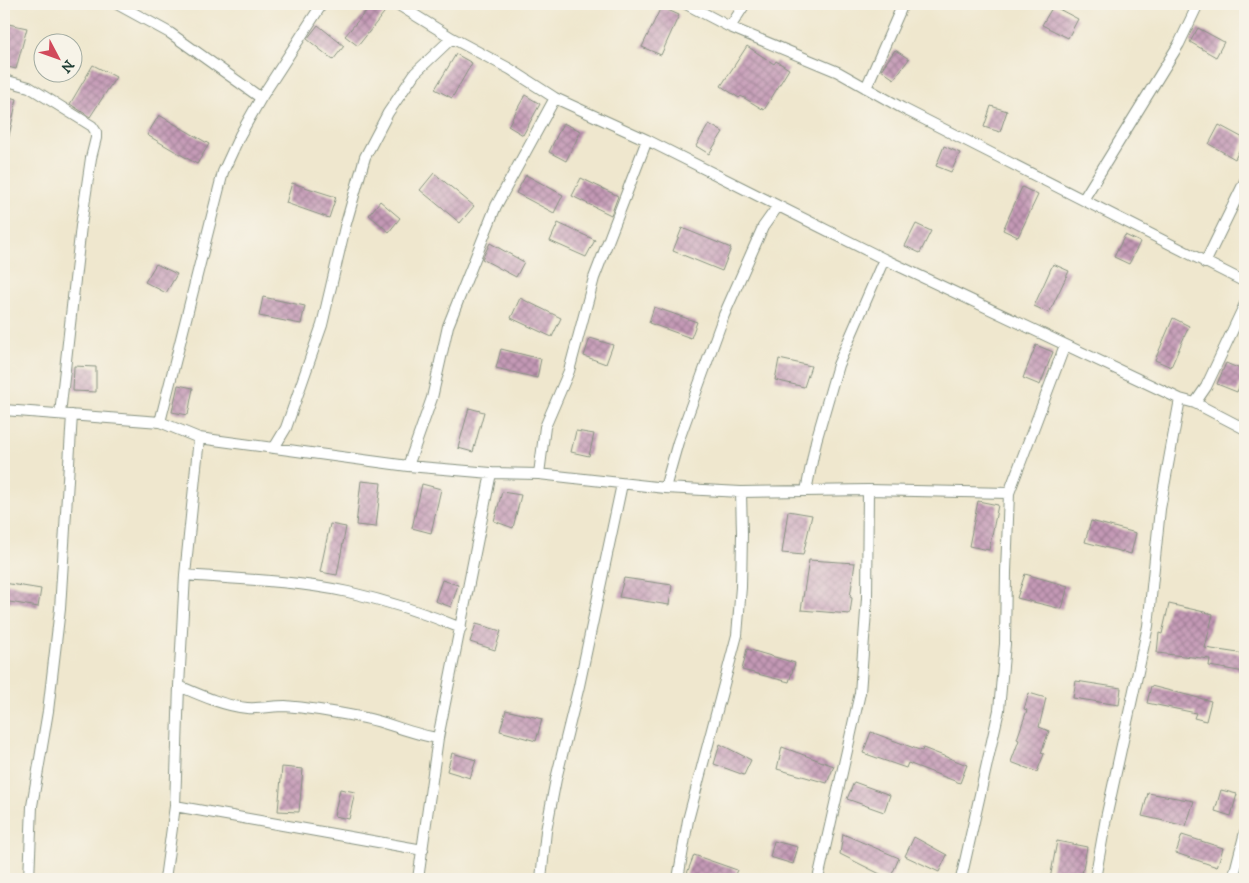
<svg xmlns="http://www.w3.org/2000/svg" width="1249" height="883" viewBox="0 0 1249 883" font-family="'IM FELL DW Pica',serif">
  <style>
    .building { fill: url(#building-cross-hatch) }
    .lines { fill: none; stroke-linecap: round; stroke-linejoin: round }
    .street-casing { stroke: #879281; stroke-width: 12 }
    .street { stroke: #fff; stroke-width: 10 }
  </style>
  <defs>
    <pattern id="building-cross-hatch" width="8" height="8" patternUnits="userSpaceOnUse" patternTransform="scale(1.25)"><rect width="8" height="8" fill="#c499b6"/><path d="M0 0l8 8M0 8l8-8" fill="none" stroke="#9f7e95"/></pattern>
  </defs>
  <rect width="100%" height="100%" fill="#f7f3e8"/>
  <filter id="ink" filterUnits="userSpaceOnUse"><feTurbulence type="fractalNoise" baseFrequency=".02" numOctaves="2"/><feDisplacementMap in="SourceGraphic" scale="10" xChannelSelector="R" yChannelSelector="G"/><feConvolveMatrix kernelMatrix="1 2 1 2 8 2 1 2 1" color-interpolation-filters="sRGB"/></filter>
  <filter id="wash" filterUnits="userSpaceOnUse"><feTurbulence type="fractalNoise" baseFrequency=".0096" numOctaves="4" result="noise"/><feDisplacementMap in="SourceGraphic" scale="20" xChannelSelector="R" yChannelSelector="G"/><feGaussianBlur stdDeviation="1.12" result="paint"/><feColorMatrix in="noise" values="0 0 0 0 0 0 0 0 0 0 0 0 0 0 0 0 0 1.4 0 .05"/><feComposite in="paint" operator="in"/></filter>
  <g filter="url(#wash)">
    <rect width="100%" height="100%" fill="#efe7ce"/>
    <g id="blocks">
      <!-- building -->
      <path class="building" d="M372 4H381L387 9 358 46 345 36Z
        M1053 6 1078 19 1068 38 1042 25Z
        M661 7 679 15 661 55 642 47Z
        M4 23 27 28 16 69 4 66Z
        M318 25 344 46 333 60 307 39Z
        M1198 28 1224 42 1216 57 1190 42Z
        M747 46 774 64 776 61 789 69 764 110 741 96 739 98 721 86Z
        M895 50 909 59 894 79 881 70Z
        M456 54 472 63 452 98 435 89Z
        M93 65 116 77 90 117 70 104Z
        M525 95 540 104 523 135 508 126Z
        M4 96 17 99 8 140H4Z
        M991 106 1007 111 1000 132 984 127Z
        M159 115 209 144 197 164 147 135Z
        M563 123 581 131 566 161 549 152Z
        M709 124 723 132 709 154 696 146Z
        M1219 125 1245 139 1235 159 1209 144Z
        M944 146 960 153 951 172 936 166Z
        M434 173 474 206 460 223 420 190Z
        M526 175 563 195 554 213 516 193Z
        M581 178 618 196 611 215 572 196Z
        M292 183 336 197 329 218 286 203Z
        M1022 187 1038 195 1018 237 1003 230Z
        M380 201 400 218 389 232 369 215Z
        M558 223 595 240 586 257 550 241Z
        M916 224 931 231 920 253 905 246Z
        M682 228 731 248 722 271 673 251Z
        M1125 235 1140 242 1129 264 1114 257Z
        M490 243 524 262 516 277 482 259Z
        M156 264 177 274 166 293 145 282Z
        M1053 264 1069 271 1049 313 1034 306Z
        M263 297 305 306 301 324 259 316Z
        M520 298 561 318 552 337 511 318Z
        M654 307 697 322 691 338 649 323Z
        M1173 318 1189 326 1171 367 1155 360Z
        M590 338 613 345 606 364 584 356Z
        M1036 345 1053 352 1040 385 1023 378Z
        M501 349 541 359 537 378 496 368Z
        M779 359 811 366 804 387 775 380Z
        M1226 363 1245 371 1237 392 1217 384Z
        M74 366 96 367V392L73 391Z
        M178 385 193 388 188 415 172 412Z
        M469 408 484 412 473 452 458 448Z
        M576 431 594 434 589 456 571 452Z
        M361 481 381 483 376 527 356 525Z
        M422 484 441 489 431 533 412 528Z
        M502 492 521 495 513 528 494 521Z
        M978 501 998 505 989 550 969 546Z
        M788 511 812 515 803 555 782 553Z
        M1091 521 1136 533 1131 554 1085 542Z
        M330 524 346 527 337 575 320 572Z
        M809 560 855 563 850 597 852 598 850 614 801 610Z
        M1025 574 1068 586 1062 609 1017 598Z
        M624 578 672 585 669 605 619 597Z
        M442 580 458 585 451 607 435 601Z
        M4 583 41 589 38 607 4 601Z
        M1169 604 1213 614 1205 648 1245 654V672L1209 666 1210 659 1157 653 1159 633 1162 634Z
        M476 624 501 631 495 650 470 642Z
        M747 649 795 663 789 682 742 670Z
        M1076 681 1121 688 1119 705 1073 698Z
        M1151 686 1211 701 1206 721 1194 718 1196 713 1147 703Z
        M1029 693 1046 698 1039 727 1049 731 1041 753 1044 754 1037 772 1011 762 1019 740 1017 739 1027 710 1024 709Z
        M506 710 542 719 536 741 500 731Z
        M871 732 922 751 923 748 967 765 960 783 908 763 906 768 863 753Z
        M720 744 751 760 744 775 714 764Z
        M782 747 834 766 827 783 777 769Z
        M452 753 476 760 470 778 447 771Z
        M282 767 303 769 299 812 278 811Z
        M854 782 890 795 884 812 847 799Z
        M340 789 355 792 349 819 334 816Z
        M1221 790 1237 794 1231 816 1215 811Z
        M1148 793 1194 801 1186 826 1142 816Z
        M843 834 899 858 890 879 840 854Z
        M1182 835 1223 848 1217 867 1176 853Z
        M914 837 947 855 939 872 905 856Z
        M774 841 798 847 793 864 770 857Z
        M1057 841 1087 847 1081 879H1050Z
        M694 855 737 870 733 879H696L686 876Z"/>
    </g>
  </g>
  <g filter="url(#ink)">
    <use href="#blocks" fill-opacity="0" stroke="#879281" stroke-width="1"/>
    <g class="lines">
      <defs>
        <path id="street" d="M117 4 170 33 261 98 322 4
          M397 4 452 38 510 69 555 98 647 140 884 259 1180 399 1195 403 1245 429
          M686 4 730 27 838 72 902 108 1245 282
          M730 27 745 4
          M4 80 29 87 92 126 96 132V138L91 158 81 226 60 414
          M866 88 903 4
          M1083 200 1179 44 1198 4
          M1205 263 1245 181
          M1195 403 1206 387 1245 304
          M4 410 160 422 199 438 408 466 491 473 539 474 665 488 741 492 868 490 1009 493
          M160 422 223 172 240 135 261 98
          M274 448 286 428 322 325 345 227 365 157 388 113 415 73 452 38
          M408 466 432 398 448 326 496 206 555 98
          M539 474 545 427 569 371 594 278 647 140
          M665 488 678 442 724 315 763 227 778 206
          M806 491 816 441 838 365 884 259
          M185 575C239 579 296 581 348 592 387 601 425 613 461 628
          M179 686C200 695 224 706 247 708 260 709 273 706 285 706 312 708 339 713 365 718 390 723 413 735 438 738
          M175 806 423 850
          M29 879 32 806 48 711 60 609 72 415
          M165 879 175 806 179 686 185 575 199 438
          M418 879 438 738 491 473
          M541 879 546 831 556 779 579 686 622 484
          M678 879 688 820 737 635 741 587 742 534 741 492
          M818 879 860 693 867 598 868 490
          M961 879 999 710 1005 644 1006 572 1009 493 1065 345
          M1095 879 1106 818 1148 626 1160 509 1180 399
          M1233 879 1245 832"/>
      </defs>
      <!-- street casing -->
      <use href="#street" class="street-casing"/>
      <!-- street -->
      <use href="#street" class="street"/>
    </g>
  </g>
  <!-- margin -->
  <rect width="1249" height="883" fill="none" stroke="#f7f3e8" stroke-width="20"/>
  <!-- north arrow -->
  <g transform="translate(58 58) rotate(131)"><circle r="24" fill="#f7f3e8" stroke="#a1aaa0"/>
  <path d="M0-4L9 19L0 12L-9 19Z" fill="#d1495b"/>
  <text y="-8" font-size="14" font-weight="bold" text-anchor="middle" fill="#1f3d34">N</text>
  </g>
</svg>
